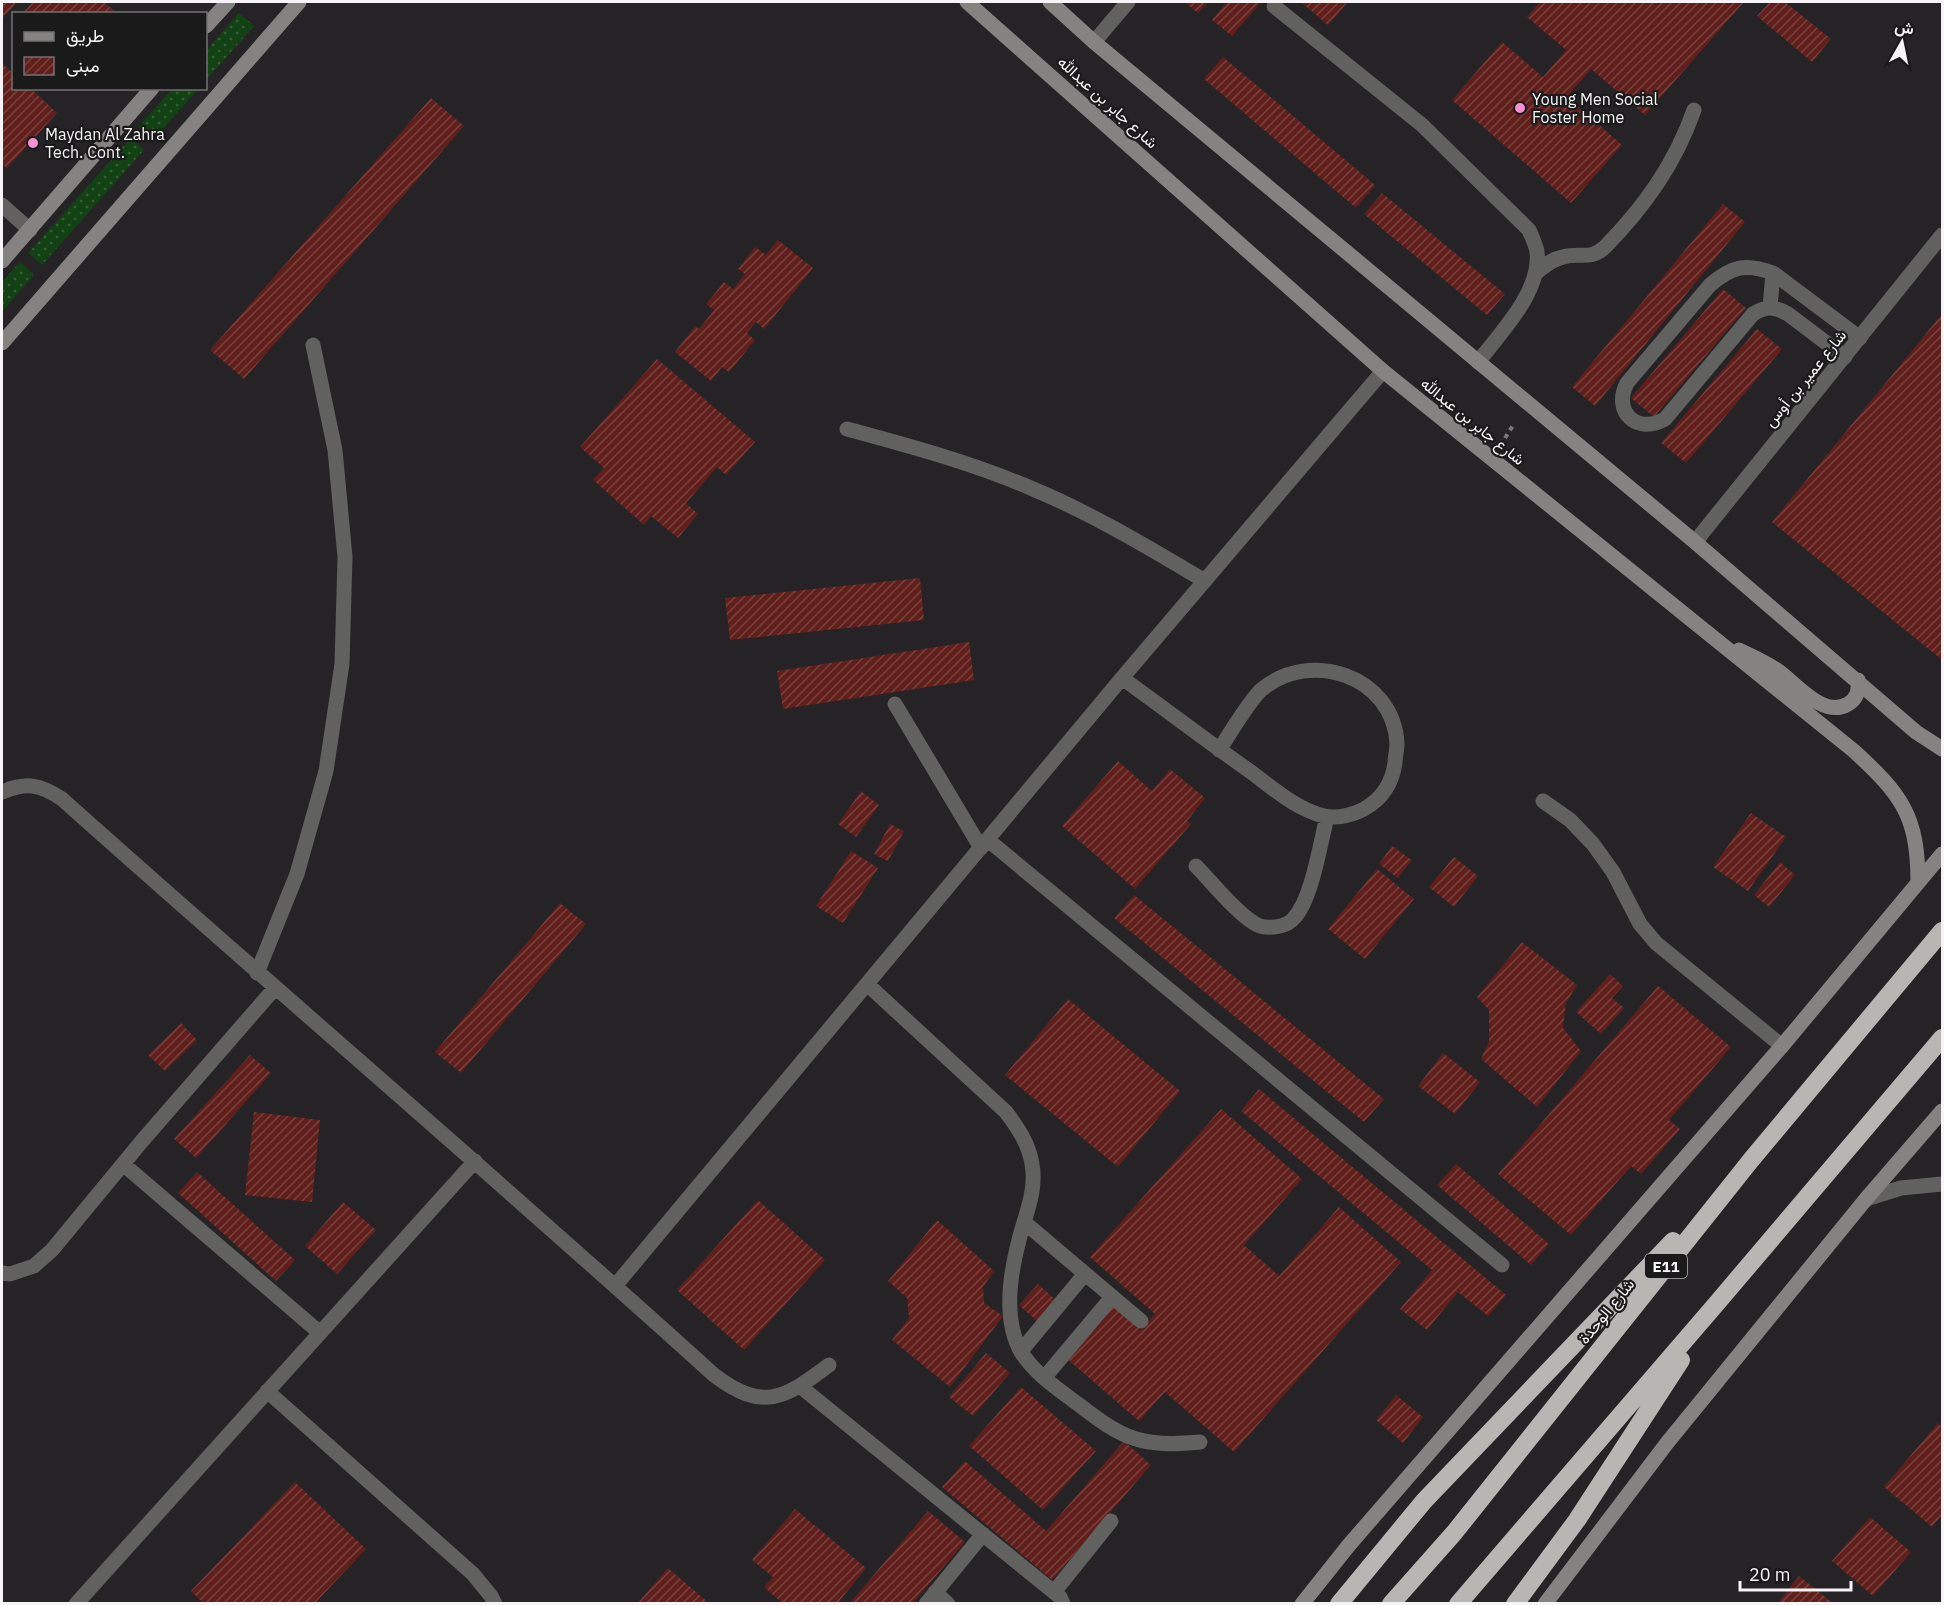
<svg xmlns="http://www.w3.org/2000/svg" width="1944" height="1605" viewBox="0 0 1944 1605" font-family="'IBM Plex Sans',Vazirmatn,sans-serif">
  <style>
    .grass { fill: url(#grass-dots) }
    .building { fill: url(#building-hatch) }
    .lines { fill: none; stroke-linecap: round; stroke-linejoin: round }
    .path { stroke: #7a787a; stroke-width: 4; stroke-dasharray: 4.5 4.5; stroke-linecap: butt }
    .lane { stroke: #61615f; stroke-width: 15 }
    .street { stroke: #61615f; stroke-width: 15 }
    .secondary { stroke: #848381; stroke-width: 15 }
    .highway { stroke: #b7b6b3; stroke-width: 18 }
    .poi-dot { fill: #f591d3; stroke: #1b1a1b; stroke-width: 2 }
    .labels { text-anchor: middle; dominant-baseline: central; stroke-width: 4.5; stroke-linejoin: round; paint-order: stroke }
    .shield { fill: #1b1a1b; stroke: #b4b3b4; stroke-width: 1.5 }
    .shield-label { font-size: 15px; font-weight: bold; fill: #f6f4f6 }
    .poi-label { font-size: 16px; fill: #f6f4f6; stroke: #1b1a1b; text-anchor: start }
    .street-label { font-size: 16px; fill: #f6f4f6; stroke: #1b1a1b }
  </style>
  <defs>
    <pattern id="grass-dots" width="8" height="8" patternUnits="userSpaceOnUse" patternTransform="scale(1.5)"><rect width="8" height="8" fill="#124213"/><path d="M2 2h.1M6 6h.1" fill="none" stroke="#355e36" stroke-width="1.8" stroke-linecap="round"/></pattern>
    <pattern id="building-hatch" width="6" height="6" patternUnits="userSpaceOnUse" patternTransform="scale(1.5)"><rect width="6" height="6" fill="#611f1c"/><path d="M-1 1l2-2M0 6l6-6M5 7l2-2" fill="none" stroke="#78403e"/></pattern>
  </defs>
  <rect width="100%" height="100%" fill="#252325"/>
  <!-- grass -->
  <path class="grass" d="M239 13 254 26 206 80V51Z
    M172 89H198L153 140 138 127Z
    M131 138 144 150 42 265 28 253Z
    M20 262 34 275 2 312V282Z"/>
  <!-- building -->
  <path class="building" d="M2 2H17L2 19Z
    M33 2H104L118 14H22Z
    M1184 2H1208L1198 13Z
    M1227 2H1261L1232 36 1212 20Z
    M1304 2H1346L1347 3 1328 25 1302 3Z
    M1540 2H1744L1645 115 1591 69 1567 97 1622 145 1571 203 1452 100 1502 42 1543 77 1566 50 1527 17Z
    M1770 2H1785L1831 39 1812 62 1757 16Z
    M1223 57 1375 185 1356 208 1204 79Z
    M2 63 14 74V88H30L57 113 7 168 2 164Z
    M431 98 464 126 244 379 210 350Z
    M1382 193 1505 294 1487 315 1364 214Z
    M1723 204 1745 222 1595 406 1572 387Z
    M778 240 813 268 764 329 756 322 747 333 755 340 729 372 722 367 711 381 675 352 695 326 699 329 714 310 706 304 724 282 733 289 745 274 738 269 755 247 766 255Z
    M1723 289 1746 308 1654 417 1631 398Z
    M1942 314V660L1772 522Z
    M1757 329 1782 349 1686 463 1661 443Z
    M657 359 755 442 726 475 717 467 686 503 698 514 678 538 651 516 644 525 593 480 604 468 580 447Z
    M920 578 924 620 730 640 725 598Z
    M969 642 974 680 783 709 777 671Z
    M1118 761 1152 791 1170 769 1205 798 1187 821 1191 824 1135 889 1062 826Z
    M861 791 879 805 856 837 838 824Z
    M1751 813 1786 837 1748 891 1713 867Z
    M890 824 904 831 888 861 874 854Z
    M1392 846 1412 860 1398 878 1379 864Z
    M851 851 878 868 843 923 816 906Z
    M1454 857 1478 876 1454 907 1429 887Z
    M1780 862 1795 875 1769 907 1754 895Z
    M1377 869 1414 899 1365 959 1328 929Z
    M1134 895 1384 1099 1364 1122 1114 918Z
    M560 903 586 924 461 1073 435 1052Z
    M1522 942 1577 985 1566 1003 1563 1028 1581 1051 1537 1107 1481 1059 1489 1041V1010L1477 997Z
    M1610 974 1623 986 1612 998 1624 1008 1601 1034 1576 1012Z
    M1658 986 1731 1047 1669 1120 1680 1129 1641 1174 1631 1166 1571 1235 1498 1174Z
    M1068 999 1180 1091 1118 1167 1005 1075Z
    M181 1023 197 1040 165 1071 148 1055Z
    M1443 1053 1480 1082 1455 1114 1418 1086Z
    M250 1055 271 1073 196 1158 174 1139Z
    M1259 1089 1506 1295 1488 1316 1458 1292 1427 1330 1400 1309 1432 1270 1241 1111Z
    M1221 1109 1302 1179 1244 1245 1279 1276 1339 1207 1401 1262 1234 1452 1165 1392 1139 1421 1066 1358 1112 1306 1141 1330 1155 1314 1090 1257Z
    M254 1112 320 1120 312 1202 245 1195Z
    M1456 1164 1549 1244 1531 1265 1437 1185Z
    M197 1172 295 1260 276 1281 178 1193Z
    M758 1200 825 1260 744 1350 677 1290Z
    M343 1202 376 1230 337 1274 305 1246Z
    M937 1220 994 1271 983 1287 984 1303 1003 1316 950 1387 892 1340 909 1318 907 1298 888 1281Z
    M1038 1284 1057 1301 1038 1322 1019 1305Z
    M986 1353 1010 1373 973 1416 949 1397Z
    M1021 1387 1096 1451 1043 1510 969 1446Z
    M1396 1395 1423 1417 1403 1443 1376 1420Z
    M1938 1423 1942 1427V1515L1932 1527 1884 1487Z
    M1124 1441 1151 1465 1052 1580 942 1487 965 1461 1046 1531Z
    M295 1482 366 1549 314 1604H204L191 1591Z
    M795 1509 866 1568 837 1604H783L764 1587 773 1577 752 1560Z
    M928 1511 965 1542 912 1604H849Z
    M1870 1517 1911 1552 1873 1596 1832 1561Z
    M668 1568 710 1604H637Z
    M1799 1576 1834 1604H1777Z"/>
  <g class="lines">
    <!-- path -->
    <path class="path" d="M1505 438 1514 424"/>
    <!-- lane -->
    <path class="lane" d="M1274 6 1422 125 1529 230C1532 237 1536 245 1537 252 1541 292 1501 332 1478 362
      M1094 42 1128 2
      M1537 272C1545 266 1552 259 1563 257 1581 252 1590 261 1605 247 1645 206 1675 164 1694 110
      M1770 307 1773 273
      M1845 357 1788 314C1774 306 1766 306 1753 314L1665 419C1637 435 1612 412 1627 383L1710 285C1732 266 1746 263 1773 273L1860 338
      M847 429C910 446 973 463 1033 489 1093 514 1149 548 1205 581
      M1122 678C1165 709 1207 741 1251 772 1274 789 1296 809 1324 816 1337 819 1353 815 1364 809 1382 799 1392 784 1395 763 1395 757 1397 750 1397 744 1394 676 1310 648 1261 690 1249 701 1229 735 1219 750
      M895 704 981 848
      M2 792C26 782 40 784 62 799 278 992 499 1180 714 1375 763 1412 784 1399 829 1365
      M1543 801 1570 820 1593 844 1613 872 1640 924 1656 943 1782 1046
      M988 840 1502 1265
      M1196 866C1210 880 1242 920 1260 926 1270 929 1287 927 1294 918 1312 899 1320 844 1327 817
      M257 973 297 874 326 771 342 664 345 557 335 450 313 345
      M867 984 1006 1112C1018 1128 1029 1144 1032 1164 1037 1191 1025 1215 1019 1240 1010 1274 1003 1320 1021 1352 1035 1374 1058 1389 1078 1404 1123 1439 1142 1448 1200 1442
      M123 1164 319 1332
      M1024 1222 1141 1321
      M2 1273 10 1274 34 1266 52 1250 142 1141 275 988
      M615 1286 1122 678 1383 371
      M1021 1351 1084 1275
      M1044 1378 1112 1297
      M801 1387 1060 1597 1063 1604
      M267 1391 473 1574 491 1596 495 1604
      M935 1592 948 1604
      M1054 1592 1111 1521
      M76 1604 475 1161
      M926 1604 983 1534"/>
    <!-- street -->
    <path class="street" d="M2 205 30 230
      M1695 542 1942 235
      M1866 1199 1901 1188 1942 1184"/>
    <!-- secondary -->
    <path class="secondary" d="M967 2 1383 371 1854 751C1902 795 1918 816 1918 883
      M1050 2 1094 42 1695 542 1916 732 1942 749
      M206 26 228 2
      M2 261 152 88
      M2 343 299 2
      M1739 650C1752 656 1765 662 1777 670 1796 683 1823 719 1848 704 1857 699 1859 691 1858 680
      M1302 1604 1349 1545 1782 1046 1942 854
      M1545 1604 1667 1443 1866 1199 1942 1111"/>
    <!-- highway -->
    <path class="highway" d="M1339 1604 1424 1501 1673 1241
      M1391 1604 1454 1533 1751 1160 1942 931
      M1458 1604 1717 1303 1942 1038
      M1515 1604 1577 1520 1681 1360"/>
  </g>
  <!-- markers -->
  <g class="poi-dot">
    <circle cx="1520" cy="108" r="6"/>
    <circle cx="33" cy="143" r="6"/>
  </g>
  <g class="labels">
    <!-- shield labels -->
    <rect class="shield" x="1645" y="1254" width="42" height="24" rx="4.5"/>
    <g class="shield-label">
      <text x="1666" y="1266">E11</text>
    </g>
    <!-- poi labels -->
    <g class="poi-label">
      <text x="1532" y="99">Young Men Social<tspan x="1532" dy="18">Foster Home</tspan></text>
      <text x="45" y="134">Maydan Al Zahra<tspan x="45" dy="18">Tech. Cont.</tspan></text>
    </g>
    <!-- street labels -->
    <g class="street-label">
      <text transform="translate(1108 102) rotate(42)">شارع جابر بن عبدالله</text>
      <text transform="translate(1805 378) rotate(-51)">شارع عمير بن أوس</text>
      <text transform="translate(1473 421) rotate(39)">شارع جابر بن عبدالله</text>
      <text transform="translate(1606 1311) rotate(-51)">شارع الوحدة</text>
    </g>
  </g>
  <!-- border -->
  <rect width="1944" height="1605" fill="none" stroke="#f6f4f6" stroke-width="6"/>
  <!-- legend -->
  <rect x="12" y="12" width="195" height="78" fill="#1b1a1b" stroke="#737173" stroke-width="1.5"/>
  <rect x="24" y="32" width="30" height="9" fill="#848381" stroke="#737173" stroke-width="1.5"/>
  <text x="66" y="42" font-size="18" fill="#f6f4f6">طريق</text>
  <rect x="24" y="57" width="30" height="18" fill="url(#building-hatch)" stroke="#737173" stroke-width="1.5"/>
  <text x="66" y="72" font-size="18" fill="#f6f4f6">مبنى</text>
  <!-- north arrow -->
  <g transform="translate(1902 42) rotate(9)" stroke="#1b1a1b" stroke-width="4.5" paint-order="stroke">
  <path d="M0-4.5L10 22L0 15L-10 22Z" fill="#f6f4f6"/>
  <text y="-9" font-size="16" font-weight="bold" text-anchor="middle" fill="#f6f4f6">ش</text>
  </g>
  <!-- scale -->
  <path d="M1740 1581v9h111v-9" fill="none" stroke="#f6f4f6" stroke-width="3"/>
  <text x="1749" y="1581" font-size="18" fill="#f6f4f6" stroke="#1b1a1b" stroke-width="4.5" paint-order="stroke">20 m</text>
</svg>
